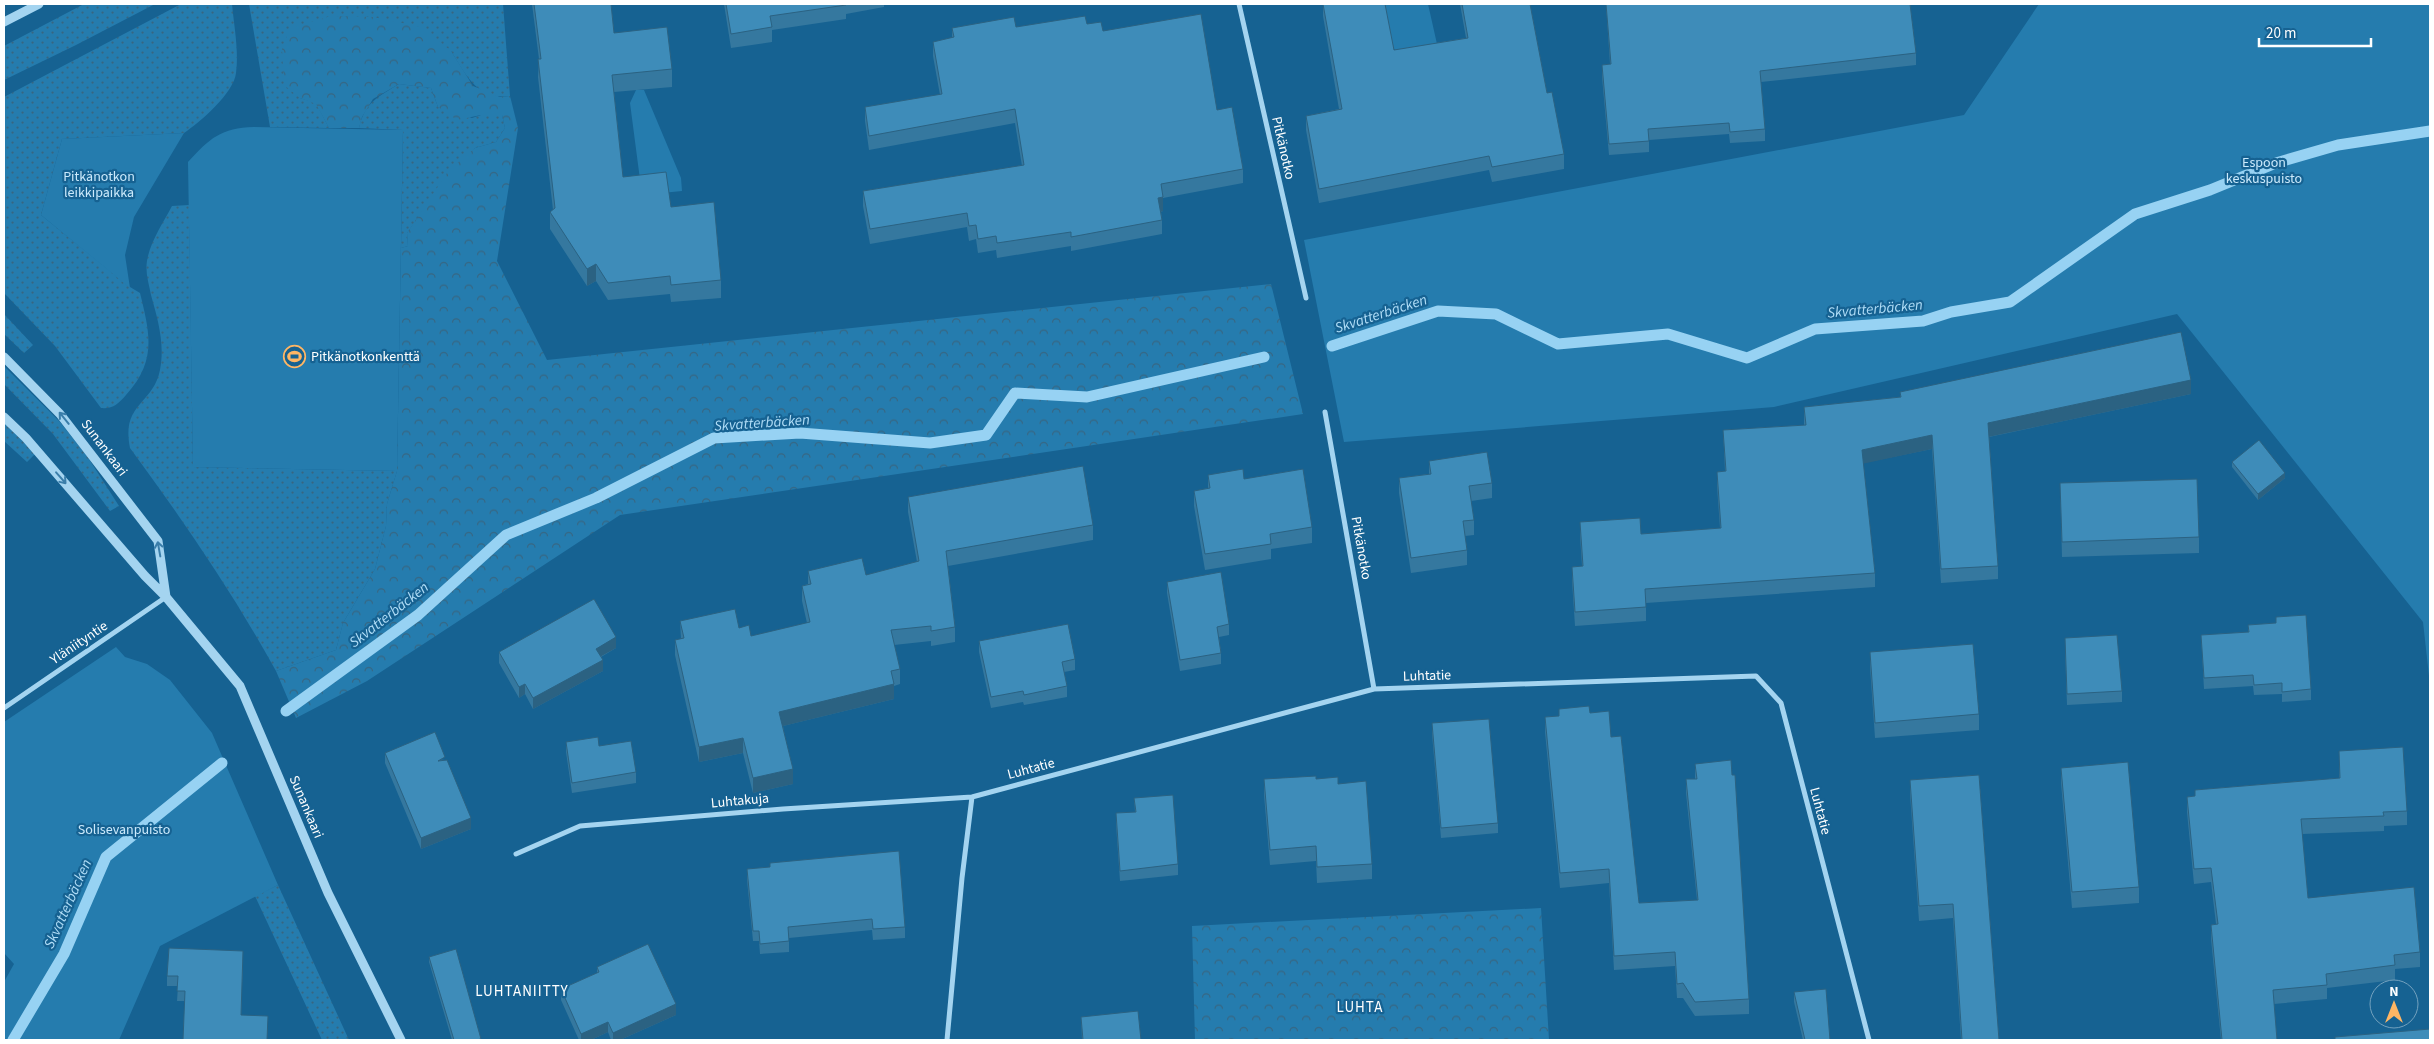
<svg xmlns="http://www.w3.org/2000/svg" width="2434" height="1044" viewBox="0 0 2434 1044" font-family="'Source Sans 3',sans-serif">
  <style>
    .grass { fill: url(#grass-dots) }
    .forest { fill: url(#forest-crowns) }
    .park { fill: #257cae }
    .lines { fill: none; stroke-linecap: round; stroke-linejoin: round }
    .stream { stroke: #97d2f3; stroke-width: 11 }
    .minor { stroke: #a4d4f0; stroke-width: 5 }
    .tertiary { stroke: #a4d4f0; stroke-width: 9 }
    .wall { fill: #35789f }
    .shaded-wall { fill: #2b6282 }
    .building { fill: #3e8cb9; stroke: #2b6282 }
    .oneway { stroke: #3a7eaa }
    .labels { text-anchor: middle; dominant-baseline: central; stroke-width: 4.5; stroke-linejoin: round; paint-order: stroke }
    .street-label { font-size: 14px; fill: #fff; stroke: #166292 }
    .park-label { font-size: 14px; fill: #cbeafc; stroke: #166292 }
    .poi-label { font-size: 14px; fill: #fff; stroke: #166292; text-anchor: start }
    .water-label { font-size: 15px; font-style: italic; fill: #b0ddf7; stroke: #166292 }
    .neighbourhood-label { font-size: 15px; letter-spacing: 1px; fill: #fff; stroke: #166292 }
  </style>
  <defs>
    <pattern id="grass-dots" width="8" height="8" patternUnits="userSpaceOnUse" patternTransform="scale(1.25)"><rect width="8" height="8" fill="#257cae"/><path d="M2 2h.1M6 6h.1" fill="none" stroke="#376682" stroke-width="1.8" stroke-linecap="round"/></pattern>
    <pattern id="forest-crowns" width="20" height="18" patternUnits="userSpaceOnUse" patternTransform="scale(1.25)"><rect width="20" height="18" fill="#257cae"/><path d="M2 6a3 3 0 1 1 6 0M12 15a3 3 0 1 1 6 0" fill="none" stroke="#376682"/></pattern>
  </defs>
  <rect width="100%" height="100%" fill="#166292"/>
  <!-- grass -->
  <path class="grass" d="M84 4H155L76 45 4 80V46Z
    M181 4H232C234 26 239 51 236 73 234 93 199 123 184 133L62 139 41 215 130 287 140 293C150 334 157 361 126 395 118 404 113 409 101 408L55 346 4 293V97Z
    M249 4H503L510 96C477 100 466 75 451 51L300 98 316 103 329 128 270 127Z
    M399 84 431 88 438 107 472 118 481 115H502L505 128 496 142 475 148 427 205 407 233 408 246 401 248 403 130 359 128C365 102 378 97 399 84Z
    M189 205 193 467 397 471 387 504 386 526 375 569 343 623 336 650 276 671C233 593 183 520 130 448 121 403 153 405 160 370 165 344 158 320 151 295 149 284 145 273 147 261 150 242 163 223 172 206Z
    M4 314 33 345 24 353 4 334Z
    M4 366 60 422 87 456 119 506 110 511 53 434 4 384Z
    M4 421 36 453 27 462 4 441Z
    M278 885 349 1040H322L255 896Z"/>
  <!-- forest -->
  <path class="forest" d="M331 16 373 17 421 27 451 51 473 86 500 97 510 96 518 128 497 261 547 360 1271 284 1303 414 620 515 367 681 296 718 276 671 336 650 343 623 375 569 386 526 387 504 397 471 401 248 408 246 407 233 449 170 475 148 496 142 505 128 502 115H481L457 120 438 107 431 88 399 84 373 99 362 117 359 128H329L316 104 300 98 284 85 282 49 290 28Z
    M1541 908 1549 1040H1195L1192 926Z"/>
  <!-- park -->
  <path class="park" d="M1383 4H1428L1437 44 1399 52 1392 48Z
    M2039 4H2430V685L2423 622 2177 314 1774 407 1344 442 1304 240 1964 115Z
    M636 90H644L681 178 682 191 642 195 630 103Z
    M254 127 403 130 397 471 193 467 188 162C210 138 221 128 254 127Z
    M184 133 134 217 125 255 130 288 41 215 62 139Z
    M116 647 125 657 147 664 170 680 212 733 278 885 160 946 119 1040H4V982L14 964 4 953V722Z"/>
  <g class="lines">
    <!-- stream -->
    <path class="stream" d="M1332 346 1438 311 1496 314 1558 344 1668 334 1747 358 1815 329 1923 321 1951 312 2010 302 2135 214 2210 190 2276 163 2338 145 2430 131
      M286 711 418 615 506 535 596 498 714 438 800 433 930 443 986 435 1015 393 1087 397 1264 357
      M13 1040 64 954 106 857 222 763"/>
    <!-- minor -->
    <path class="minor" d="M1239 4 1306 298
      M1325 412 1374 689
      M4 708 166 597
      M516 854 580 826 783 809 972 797 1374 689 1756 676 1781 703 1869 1040
      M947 1040 962 878 972 797"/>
    <!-- tertiary -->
    <path class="tertiary" d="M4 22 39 4
      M4 357 60 414 158 541 166 597
      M4 417 26 438 145 576 166 597 240 686 328 893 401 1040"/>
  </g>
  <!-- wall -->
  <path class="wall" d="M532 4H611L614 33 672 69V87L614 92 623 177 671 207 721 280V298L671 302 670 294 608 300 596 281 587 286 550 229V212L553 210 538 77 539 59Z
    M724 4H884V7L846 14V19L772 30V42L731 48Z
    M1323 4H1385L1394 50 1466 38 1460 4H1530L1547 93 1564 154V169L1492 182 1489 170 1319 203 1306 130V116L1339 109 1323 16Z
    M1606 4H1910L1916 53V65L1761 82 1765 129V141L1730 143 1729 134 1649 140V152L1609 155 1602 77V65L1610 64Z
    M1087 24 1103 31 1217 110 1243 169V183L1163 198V211L1161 212 1162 220V234L1071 251V246L997 258 996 250 978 253 976 239 969 241 967 227 870 244 863 206V191L1022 166 1015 123 869 150 865 121V107L940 95 933 56V42L952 38V28L1016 27Z
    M1900 392 2191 394 1989 437 1998 566V579L1941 583 1932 449 1863 463 1875 573V587L1646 603V621L1575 626 1572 581V567L1582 566 1580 536V522L1641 534 1720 528 1717 486V472L1725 471 1723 430 1804 425V407L1900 397Z
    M1429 461 1492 483V498L1471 501 1474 520V535L1465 536 1467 550V565L1411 573 1399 493V478L1429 474Z
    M2232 462 2285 478 2258 500 2232 467Z
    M1208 475 1244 479 1312 527V543L1271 549V559L1205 570 1194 506V491L1208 488Z
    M2060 483 2199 537V553L2062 557Z
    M908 497 1093 525V540L948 566 955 627V642L931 646V641L894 645 900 669V684L894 686V699L783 726 793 784 753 793 743 753 699 762 675 655V640L681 639 680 621 751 636 807 623 802 601V586L808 584V571L866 575 917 562 908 512Z
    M1167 582 1229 624V635L1219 637 1221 653V664L1180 671 1167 593Z
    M2276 617 2311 689V700L2282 702V694L2254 695 2253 686 2204 689 2201 635 2248 632V625L2276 623Z
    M979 641 1075 659V670L1064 672 1067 686V697L1024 705 1023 702 991 708 979 652Z
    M616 648 601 657 603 671 533 709 525 694 519 698 499 663V652Z
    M2065 649 2122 691V702L2067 705Z
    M1870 652 1979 714V730L1875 738 1870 667Z
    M1559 709 1590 713 1611 737 1639 903 1697 900 1686 793V779H1695V764L1749 999V1014L1695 1016 1683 998H1677L1675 966 1614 970 1609 883 1560 888 1545 732V717L1559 716Z
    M1432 723 1498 823V833L1441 838 1432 734Z
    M566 742 636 772V783L572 793 566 752Z
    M2339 751 2407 811V825L2384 826V831L2302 834 2308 898 2420 952V967L2395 969V980L2327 988V999L2274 1004 2277 1040H2221L2211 939V925L2216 924 2211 882 2194 884 2187 812V797L2195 796V790L2339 778Z
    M385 753 445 760 471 829 421 849 385 763Z
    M2061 768 2139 887V903L2072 908 2061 783Z
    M1979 775 1999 1040H1961L1953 918 1919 921 1910 794V780Z
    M1264 779H1316L1338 784 1372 864V879L1317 883 1316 861 1270 865 1264 795Z
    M1134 798 1178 864V875L1120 881 1116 824V813L1135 812Z
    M770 863 905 927V938L873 940 872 930 789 938V952L760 954 759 941H753L747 880V869L770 867Z
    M429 957 481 1040H452L429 962Z
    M243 961 241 1015 267 1040 185 1001H177L178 986H167V976Z
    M597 967 676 1015 620 1040H611L608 1032 591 1040H579L561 1000V989L597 973Z
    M1794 992 1830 1040H1803L1794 1002Z
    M1081 1017 1141 1040H1082Z"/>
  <!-- shaded-wall -->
  <path class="shaded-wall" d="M1163 197V211L1158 213V198Z
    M596 264V281L587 286V269Z
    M2191 380V394L1988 437V423Z
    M1932 435V449L1862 464V450Z
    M2285 473V478L2258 500V494Z
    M616 637V648L596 659V649Z
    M603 660V671L533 709V698Z
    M525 684V694L519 698V687Z
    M894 684V699L779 727V712Z
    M743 738V753L699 762V747Z
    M793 769V784L753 793V778Z
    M471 818V829L421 849V838Z
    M676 1004V1015L620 1040H613V1033Z
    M608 1022V1032L591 1040H581V1034Z"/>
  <!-- building -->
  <path class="building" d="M534 4H611L614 33 667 27 672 69 612 75 623 177 666 172 671 207 714 202 721 280 671 285 670 276 608 283 596 264 587 269 550 212 555 208 538 59H541Z
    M726 4H846V5L770 16 772 27 731 34Z
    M1323 4H1385L1394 50 1468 38 1462 4H1530L1547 93 1552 92 1564 154 1492 167 1489 156 1319 189 1306 116 1342 109Z
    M1606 4H1910L1916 53 1760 71 1765 129 1730 132 1729 123 1648 129 1649 141 1609 144 1602 65 1611 64Z
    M1201 14 1217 110 1232 107 1243 169 1161 184 1163 197 1158 198 1162 220 1071 237V232L997 243 996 236 978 239 976 225 969 226 967 213 870 229 863 191 1024 165 1015 109 869 136 865 107 942 94 933 42 954 37 952 28 1014 17 1016 27 1085 16 1087 24 1101 22 1103 31Z
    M2181 332 2191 380 1988 423 1998 566 1941 569 1932 435 1862 450 1875 573 1645 589 1646 607 1575 612 1572 567 1583 566 1580 522 1640 518 1641 534 1721 528 1717 472 1726 471 1723 430 1806 425 1804 407 1901 397 1900 392Z
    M2259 440 2285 473 2258 494 2232 462Z
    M1487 452 1492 483 1469 486 1474 520 1463 521 1467 550 1411 558 1399 478 1431 474 1429 461Z
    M1083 466 1093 525 946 551 955 627 931 631V626L891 630 900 669 891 671 894 684 779 712 793 769 753 778 743 738 699 747 675 640 684 638 680 621 735 609 739 628 749 625 751 636 810 622 802 586 811 584 808 571 862 558 866 575 919 561 908 497Z
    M1243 469 1244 479 1303 469 1312 527 1270 534 1271 544 1205 554 1194 491 1210 488 1208 475Z
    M2197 479 2199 537 2062 542 2060 483Z
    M1221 572 1229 624 1217 627 1221 653 1180 660 1167 582Z
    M594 599 616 637 596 649 603 660 533 698 525 684 519 687 499 652Z
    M2306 615 2311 689 2282 692V683L2254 685 2253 675 2204 678 2201 635 2249 632 2248 625 2276 623V617Z
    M1068 624 1075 659 1062 662 1067 686 1024 695 1023 691 991 697 979 641Z
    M2117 635 2122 691 2067 694 2065 638Z
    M1973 644 1979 714 1875 723 1870 652Z
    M1589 706 1590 713 1609 711 1611 737 1621 736 1639 903 1698 900 1686 779H1697L1695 764 1731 760 1732 775H1735L1749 999 1695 1002 1683 983 1677 984 1675 952 1614 956 1609 869 1560 873 1545 717 1559 716V709Z
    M1489 719 1498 823 1441 828 1432 723Z
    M435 732 445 757 438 761 447 760 471 818 421 838 385 753Z
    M598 737 599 746 631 741 636 772 572 783 566 742Z
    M2403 747 2407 811 2383 812 2384 816 2301 819 2308 898 2414 887 2420 952 2394 955 2395 965 2326 974 2327 985 2273 990 2277 1040H2222L2211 925 2218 924 2211 868 2194 869 2187 797 2195 796V790L2340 778 2339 751Z
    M2128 762 2139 887 2072 892 2061 768Z
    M1979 775 1999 1040H1962L1953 904 1919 906 1910 780Z
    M1316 776V779L1338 777V784L1366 781 1372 864 1317 867 1316 846 1270 850 1264 779Z
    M1173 795 1178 864 1120 871 1116 813 1136 812 1134 798Z
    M899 851 905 927 873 929 872 919 788 927 789 941 760 944 759 931H753L747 869 770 867V863Z
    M648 944 676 1004 613 1033 608 1022 581 1034 561 989 599 972 597 967Z
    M169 948 243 951 241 1015 268 1016 267 1040H183L185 991H177L178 976H167Z
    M456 949 481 1039 476 1040H454L429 957Z
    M1826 989 1830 1040H1805L1794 992Z
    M1138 1011 1141 1040H1083L1081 1017Z
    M2430 1029V1040H2335V1037Z"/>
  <!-- one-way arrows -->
  <defs><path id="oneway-shaft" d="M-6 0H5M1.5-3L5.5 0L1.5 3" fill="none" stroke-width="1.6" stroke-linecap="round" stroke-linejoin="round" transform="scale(1.25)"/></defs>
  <g class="oneway">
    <use href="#oneway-shaft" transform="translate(64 418) rotate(-129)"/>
    <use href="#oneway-shaft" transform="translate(61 478) rotate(49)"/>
    <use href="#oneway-shaft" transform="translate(159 549) rotate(-100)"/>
  </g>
  <!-- icons -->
  <defs>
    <symbol id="stadium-ring" viewBox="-11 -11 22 22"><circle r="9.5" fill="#166292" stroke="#ffb664" stroke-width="1.5"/><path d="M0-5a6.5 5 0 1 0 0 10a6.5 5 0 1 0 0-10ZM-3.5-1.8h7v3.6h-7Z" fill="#ffb664"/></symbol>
  </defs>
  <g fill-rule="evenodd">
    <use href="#stadium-ring" x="282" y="344" width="25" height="25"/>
  </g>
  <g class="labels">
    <!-- street labels -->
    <g class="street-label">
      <text transform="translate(1283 148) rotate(77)">Pitkänotko</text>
      <text transform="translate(104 448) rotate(53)">Sunankaari</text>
      <text transform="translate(1361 548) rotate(80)">Pitkänotko</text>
      <text transform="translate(79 643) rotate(-34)">Yläniityntie</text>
      <text transform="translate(1427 676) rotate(-2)">Luhtatie</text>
      <text transform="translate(1031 769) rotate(-15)">Luhtatie</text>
      <text transform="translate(740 801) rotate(-5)">Luhtakuja</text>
      <text transform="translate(306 807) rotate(67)">Sunankaari</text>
      <text transform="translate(1820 811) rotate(75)">Luhtatie</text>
    </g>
    <!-- park labels -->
    <g class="park-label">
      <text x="2264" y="163">Espoon<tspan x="2264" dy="16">keskuspuisto</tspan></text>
      <text x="99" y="177">Pitkänotkon<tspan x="99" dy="16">leikkipaikka</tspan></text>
      <text x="124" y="830">Solisevanpuisto</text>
    </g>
    <!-- poi labels -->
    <g class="poi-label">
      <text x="311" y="357">Pitkänotkonkenttä</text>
    </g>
    <!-- water labels -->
    <g class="water-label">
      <text transform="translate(1875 309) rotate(-5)">Skvatterbäcken</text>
      <text transform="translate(1381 314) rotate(-18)">Skvatterbäcken</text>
      <text transform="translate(762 423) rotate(-4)">Skvatterbäcken</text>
      <text transform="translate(389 615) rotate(-38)">Skvatterbäcken</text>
      <text transform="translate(68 904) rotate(-66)">Skvatterbäcken</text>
    </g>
    <!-- neighbourhood labels -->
    <g class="neighbourhood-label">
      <text x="522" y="991">LUHTANIITTY</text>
      <text x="1360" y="1007">LUHTA</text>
    </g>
  </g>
  <!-- border -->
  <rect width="2434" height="1044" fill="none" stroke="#ffffff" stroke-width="10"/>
  <!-- north arrow -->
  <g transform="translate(2394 1004)"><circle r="24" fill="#166292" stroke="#73a1be"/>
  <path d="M0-4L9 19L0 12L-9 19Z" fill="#ffb664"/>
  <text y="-8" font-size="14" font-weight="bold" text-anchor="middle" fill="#ffffff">N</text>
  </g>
  <!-- scale -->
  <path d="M2259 38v8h112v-8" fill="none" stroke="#ffffff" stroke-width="2.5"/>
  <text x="2266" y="38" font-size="15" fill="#ffffff" stroke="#166292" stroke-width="4" paint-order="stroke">20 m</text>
</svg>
